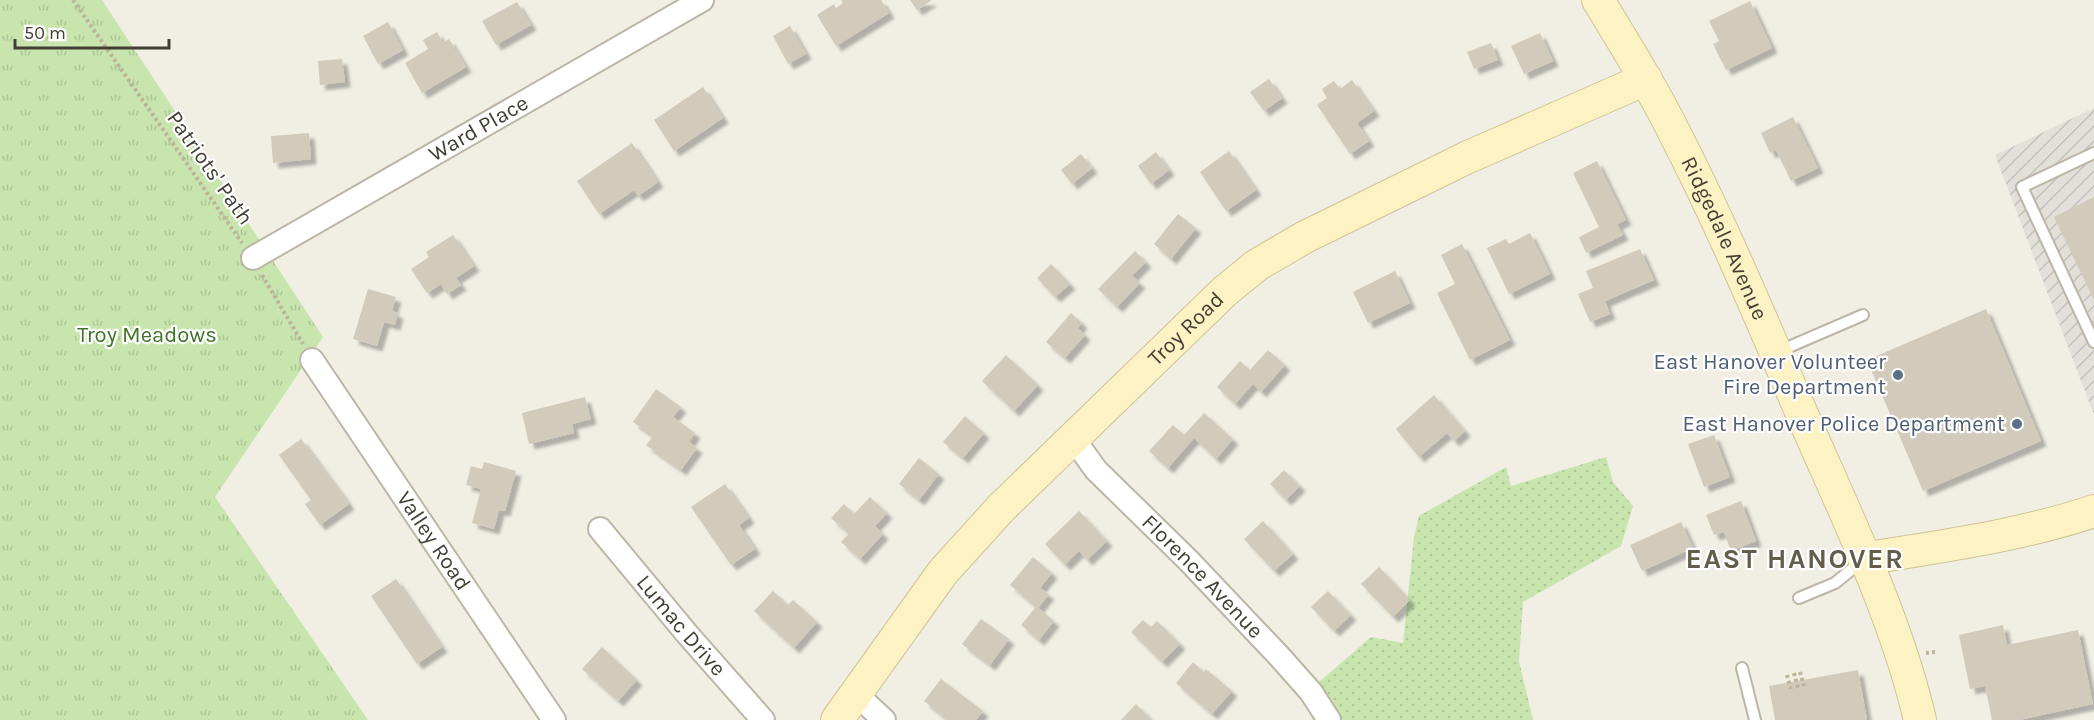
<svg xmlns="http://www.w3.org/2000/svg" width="2094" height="720" viewBox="0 0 2094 720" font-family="Karla,sans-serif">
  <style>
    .industrial { fill: url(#industrial-furrows) }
    .grass { fill: url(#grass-dots) }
    .park { fill: url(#park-tufts) }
    .building { fill: #d2caba; filter: url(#shadow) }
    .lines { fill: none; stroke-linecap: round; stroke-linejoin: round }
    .lane-casing { stroke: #bcb6a7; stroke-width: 14 }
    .street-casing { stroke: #bcb6a7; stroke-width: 26 }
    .secondary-casing { stroke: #d0c495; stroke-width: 34 }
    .path { stroke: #bdb399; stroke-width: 4; stroke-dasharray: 3 3; stroke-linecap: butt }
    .lane { stroke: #fff; stroke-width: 10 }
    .street { stroke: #fff; stroke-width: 22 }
    .secondary { stroke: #fcf2c3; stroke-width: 32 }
    .service-dot { fill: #5c6f8a; stroke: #fff; stroke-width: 2 }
    .labels { text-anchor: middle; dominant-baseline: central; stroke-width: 4.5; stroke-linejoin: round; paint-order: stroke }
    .street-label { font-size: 22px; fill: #433e34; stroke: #fff }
    .park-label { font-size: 22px; fill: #41722a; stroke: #fff }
    .service-label { font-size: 22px; fill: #4e5e75; stroke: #fff; text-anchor: end }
    .district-label { font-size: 28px; font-weight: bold; letter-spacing: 1.5px; fill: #655d4c; stroke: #fff }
  </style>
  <defs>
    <pattern id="industrial-furrows" width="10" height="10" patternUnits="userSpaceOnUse" patternTransform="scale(1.5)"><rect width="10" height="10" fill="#e3dfd9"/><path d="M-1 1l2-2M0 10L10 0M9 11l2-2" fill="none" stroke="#c4c0bb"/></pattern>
    <pattern id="grass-dots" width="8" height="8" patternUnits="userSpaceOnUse" patternTransform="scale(1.5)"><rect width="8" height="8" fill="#c8e5ae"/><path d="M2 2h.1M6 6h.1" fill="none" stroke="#adc696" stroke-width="1.8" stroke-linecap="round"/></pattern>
    <pattern id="park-tufts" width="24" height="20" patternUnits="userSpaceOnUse" patternTransform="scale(1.5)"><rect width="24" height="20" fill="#c8e5ae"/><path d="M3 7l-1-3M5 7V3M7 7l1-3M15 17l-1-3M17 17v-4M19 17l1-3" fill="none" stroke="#adc696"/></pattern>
    <filter id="shadow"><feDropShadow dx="5.5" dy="5.5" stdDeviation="1.5" flood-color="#0004"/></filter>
  </defs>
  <rect width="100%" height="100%" fill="#f1eee4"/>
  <!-- industrial -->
  <path class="industrial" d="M2094 108V415L1995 155Z"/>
  <!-- grass -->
  <path class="grass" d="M1606 457 1613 482 1633 506 1621 546 1523 602 1519 661 1533 720H1340L1318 683 1371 637 1403 643 1414 537 1419 516 1506 467 1511 486Z"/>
  <!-- park -->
  <path class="park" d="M0 0H102L323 337 215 497 368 720H0Z"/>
  <!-- building -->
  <path class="building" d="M841 0H881L889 13 836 46 817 15 834 4 836 8 843 3Z
    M910 0H932L917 10Z
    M1750 1 1772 48 1726 70 1713 44 1719 41 1709 21Z
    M517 2 531 25 496 45 482 21Z
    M388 22 403 50 378 64 363 36Z
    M790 26 806 54 788 64 773 36Z
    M437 32 443 43 449 39 466 67 422 93 405 63 428 49 423 40Z
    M1540 33 1553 61 1524 74 1511 46Z
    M1491 43 1498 60 1474 69 1467 52Z
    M342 59 345 82 320 85 318 61Z
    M1269 79 1282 98 1264 111 1250 92Z
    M1352 80 1374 111 1357 123 1369 141 1350 154 1317 105 1327 98 1322 89 1334 81 1340 89Z
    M703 87 723 118 674 151 654 120Z
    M1793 117 1818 168 1791 181 1776 150 1770 153 1761 133Z
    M309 133 311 159 273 163 271 136Z
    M632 143 658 182 638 196 634 190 599 214 577 181Z
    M1229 151 1256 190 1226 211 1200 172Z
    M1156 152 1169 170 1151 184 1138 166Z
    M1081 154 1092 168 1072 184 1061 170Z
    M1597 161 1626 220 1617 224 1623 235 1586 253 1579 237 1599 227 1573 173Z
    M2094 197V300L2054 217Z
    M1178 214 1196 228 1171 259 1154 244Z
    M1530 233 1550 274 1509 294 1487 248 1506 239 1509 244Z
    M453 235 474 266 456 278 461 285 447 294 441 284 427 293 411 269 429 257 426 252Z
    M1462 244 1510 340 1470 360 1437 293 1455 284 1441 255Z
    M1640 249 1654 280 1605 301 1610 314 1590 322 1578 294 1593 288 1586 271Z
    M1135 251 1146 262 1132 276 1140 283 1117 307 1098 289Z
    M1051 264 1070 284 1055 297 1037 278Z
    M1395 271 1410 303 1368 323 1353 292Z
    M368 289 396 297 392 311 398 313 395 325 384 322 377 346 353 339Z
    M1986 309 2041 441 1923 491 1867 360Z
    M1071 313 1082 323 1078 328 1085 335 1065 358 1046 342Z
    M1268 350 1285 365 1261 392 1253 384 1235 404 1217 387 1240 361 1250 370Z
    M1006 355 1038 385 1014 411 982 381Z
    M656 389 681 407 673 417 695 433 689 442 697 448 681 470 646 445 653 436 633 422Z
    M1434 395 1465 431 1454 441 1447 433 1419 457 1396 429Z
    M585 397 591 419 572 424 574 433 529 444 522 413Z
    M1204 413 1233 439 1216 459 1194 438 1168 468 1149 451 1173 425 1184 435Z
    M965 416 984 433 963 458 943 442Z
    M1714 435 1730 477 1704 487 1688 444Z
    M301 439 349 504 320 525 305 504 311 500 279 455Z
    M919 458 939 474 919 500 899 484Z
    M484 462 516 471 505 511 499 510 494 529 472 523 481 489 466 485 471 466 482 469Z
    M1284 470 1300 486 1286 500 1270 484Z
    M725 484 749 518 739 525 755 549 731 565 691 507Z
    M870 497 887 513 875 526 883 534 860 559 841 542 849 534 831 518 844 504 854 514Z
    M1741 501 1756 541 1731 551 1724 532 1714 535 1706 515Z
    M1079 511 1107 541 1087 560 1079 551 1065 565 1045 544Z
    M1263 521 1293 554 1274 571 1244 539Z
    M1681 522 1693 548 1642 571 1630 545Z
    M1033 557 1052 573 1040 588 1049 594 1038 608 1054 621 1039 640 1021 625 1036 607 1010 585Z
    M1379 567 1410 600 1393 617 1361 584Z
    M396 579 442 647 417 664 371 596Z
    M773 591 788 605 793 600 817 622 794 648 754 611Z
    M1328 591 1351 615 1334 631 1311 607Z
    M981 619 1009 639 990 665 962 644Z
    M1143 620 1151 627 1157 621 1180 644 1162 662 1131 632Z
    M2003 625 2007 645 2078 630 2093 704 2019 720H1992L1985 686 1970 689 1959 635Z
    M602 647 637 680 618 701 582 669Z
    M1193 662 1204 672 1206 669 1232 691 1212 714 1176 683Z
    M1858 670 1867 720H1775L1769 686Z
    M941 679 983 711 976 720H948L924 701Z
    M1136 704 1152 720H1121Z"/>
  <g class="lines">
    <defs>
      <path id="lane" d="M2094 153 2022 187 2094 342
        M1777 352 1863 315
        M1799 598 1835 583 1862 561
        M1742 668 1755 720"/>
      <g id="street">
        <path id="s1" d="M253 258 702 0"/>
        <path id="s2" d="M312 360 554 720"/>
        <path id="s3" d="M1073 438 1096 470 1188 560 1279 656 1311 692 1329 720"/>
        <path id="s4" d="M600 529 688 635 763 720"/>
        <path d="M856 694 884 720"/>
      </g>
      <g id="secondary">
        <path id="s5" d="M1598 0C1624 43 1651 85 1673 130 1723 227 1765 328 1808 428 1849 521 1897 621 1920 720"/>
        <path d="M1864 559C1941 546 2020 536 2094 511"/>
        <path id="s6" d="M837 720 943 572 1001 508 1225 291 1257 265 1305 237 1466 158 1646 79"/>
      </g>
    </defs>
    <!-- lane casing -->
    <use href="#lane" class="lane-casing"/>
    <!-- street casing -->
    <use href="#street" class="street-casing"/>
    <!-- secondary casing -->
    <use href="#secondary" class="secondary-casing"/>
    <!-- path -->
    <path class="path" d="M73 0 242 243
      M262 275 303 344
      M1926 653 1935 652
      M1800 672 1804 686
      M1794 673 1798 688
      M1787 675 1791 689"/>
    <!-- lane -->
    <use href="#lane" class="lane"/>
    <!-- street -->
    <use href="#street" class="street"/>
    <!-- secondary -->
    <use href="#secondary" class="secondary"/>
  </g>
  <!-- markers -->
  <g class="service-dot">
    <circle cx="1898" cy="375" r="6"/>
    <circle cx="2017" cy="424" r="6"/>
  </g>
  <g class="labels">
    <!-- street labels -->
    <g class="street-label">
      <text stroke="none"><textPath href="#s1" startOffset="260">Ward Place</textPath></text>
      <text transform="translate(210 168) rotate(55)">Patriots' Path</text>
      <text stroke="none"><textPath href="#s5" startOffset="270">Ridgedale Avenue</textPath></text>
      <text stroke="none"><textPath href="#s6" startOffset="526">Troy Road</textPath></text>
      <text stroke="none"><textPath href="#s2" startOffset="218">Valley Road</textPath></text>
      <text stroke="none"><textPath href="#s3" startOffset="190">Florence Avenue</textPath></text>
      <text stroke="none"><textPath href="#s4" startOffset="126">Lumac Drive</textPath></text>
    </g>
    <!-- park labels -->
    <g class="park-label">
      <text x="147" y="335">Troy Meadows</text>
    </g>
    <!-- service labels -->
    <g class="service-label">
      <text x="1886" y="362">East Hanover Volunteer<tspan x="1886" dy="25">Fire Department</tspan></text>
      <text x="2005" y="424">East Hanover Police Department</text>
    </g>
    <!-- district labels -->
    <g class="district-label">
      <text x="1795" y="558">EAST HANOVER</text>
    </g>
  </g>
  <!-- scale -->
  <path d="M15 39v9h154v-9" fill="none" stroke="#433e34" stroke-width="3"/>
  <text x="24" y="39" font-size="18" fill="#433e34" stroke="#ffffff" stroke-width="4.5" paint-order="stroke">50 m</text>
</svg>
